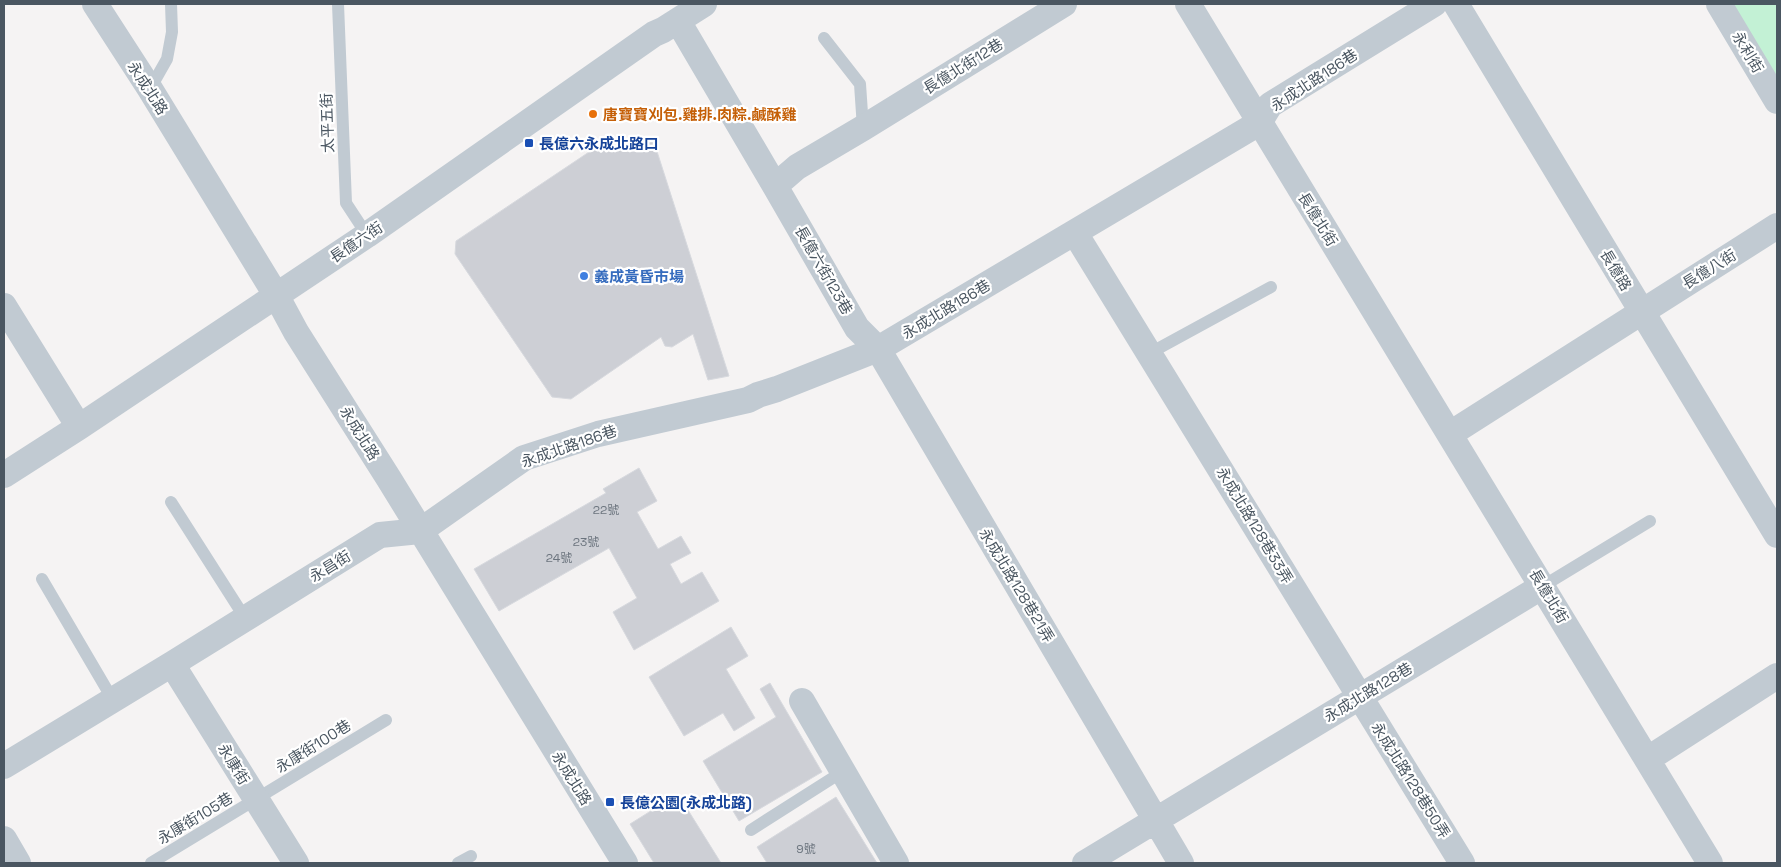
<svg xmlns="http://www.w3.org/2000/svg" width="1781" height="867" viewBox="0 0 1781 867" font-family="'Space Grotesk','Noto Sans TC',sans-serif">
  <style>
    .green { fill: #c3f1d5 }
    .building { fill: #cdcfd5; stroke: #d7d9de }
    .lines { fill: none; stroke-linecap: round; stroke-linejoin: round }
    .lane { stroke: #c1cad2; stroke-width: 12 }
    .street { stroke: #c1cad2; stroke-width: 26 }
    .food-dot { fill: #e8710a; stroke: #fff; stroke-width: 2 }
    .transit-dot { fill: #1a4fb4; stroke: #fff; stroke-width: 2 }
    .shop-dot { fill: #3f7fe0; stroke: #fff; stroke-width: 2 }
    .labels { text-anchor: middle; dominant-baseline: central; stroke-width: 4.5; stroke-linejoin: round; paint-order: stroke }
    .number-label { font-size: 12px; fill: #6b747e }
    .street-label { font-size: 15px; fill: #4a5661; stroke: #fff }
    .food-label { font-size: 15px; font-weight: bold; fill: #c56008; stroke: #fff; text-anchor: start }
    .transit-label { font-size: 15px; font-weight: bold; fill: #164399; stroke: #fff; text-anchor: start }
    .shop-label { font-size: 15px; font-weight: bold; fill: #366cbe; stroke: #fff; text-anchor: start }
  </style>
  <rect width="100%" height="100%" fill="#f5f3f3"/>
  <!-- green -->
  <path class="green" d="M1729 4H1777V83Z"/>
  <!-- building -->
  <path class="building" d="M654 142 729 376 708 380 693 334 672 347 665 346 661 337 571 399 552 397 455 254 456 241 601 144 604 151Z
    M639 468 657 501 637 512 658 549 681 536 691 553 670 564 681 584 702 572 719 601 634 650 613 612 637 598 609 548 499 611 474 569 606 493 603 489Z
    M731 627 748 656 726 669 755 718 734 731 723 713 684 736 649 677Z
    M770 683 822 772 739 821 703 761 776 717 760 689Z
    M678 794 721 863H654L630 824Z
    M836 797 877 863H767L757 847Z"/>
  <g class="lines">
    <!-- lane -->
    <path class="lane" d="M338 4 346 203 367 235
      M824 38 860 84 863 128
      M150 89 167 59 172 32 171 4
      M1150 353 1271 287
      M171 502 245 618
      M42 579 113 700
      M1543 586 1650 521
      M751 830 842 772
      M151 863 386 720
      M458 863 471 856"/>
    <!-- street -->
    <path class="street" d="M95 4 150 89 276 295 296 332 389 479 625 863
      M1188 4 1710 863
      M1456 4 1777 535
      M1719 4 1777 101
      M678 21 775 186 857 328 878 349 1181 863
      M775 186 797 167 863 128 1064 4
      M1075 233 1462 863
      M4 306 79 427
      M1450 434 1777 226
      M4 475 79 427 367 235 654 34 663 30 704 4
      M172 664 296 863
      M802 701 896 863
      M1648 759 1777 676
      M4 766 172 664 380 535 420 531 524 458 598 434 748 400 758 395 777 389 878 349 1259 123 1270 105 1434 4
      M4 839 18 863
      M1085 863 1543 586"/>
  </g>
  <!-- markers -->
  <circle class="food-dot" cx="593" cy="114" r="5"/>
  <g class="transit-dot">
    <rect x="524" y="138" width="10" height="10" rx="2.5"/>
    <rect x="605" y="797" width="10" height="10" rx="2.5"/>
  </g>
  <circle class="shop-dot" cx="584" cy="276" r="5"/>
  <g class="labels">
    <!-- number labels -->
    <g class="number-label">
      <text x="606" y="510">22號</text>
      <text x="586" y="542">23號</text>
      <text x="559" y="558">24號</text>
      <text x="806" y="849">9號</text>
    </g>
    <!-- street labels -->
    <g class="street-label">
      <text transform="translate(1748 52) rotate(59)">永利街</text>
      <text transform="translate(963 66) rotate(-32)">長億北街12巷</text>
      <text transform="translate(1314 80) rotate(-33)">永成北路186巷</text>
      <text transform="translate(148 88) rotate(57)">永成北路</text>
      <text transform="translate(327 123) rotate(-92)">太平五街</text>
      <text transform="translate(1318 219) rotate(58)">長億北街</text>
      <text transform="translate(356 242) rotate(-34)">長億六街</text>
      <text transform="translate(1709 269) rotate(-32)">長億八街</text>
      <text transform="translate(824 270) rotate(60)">長億六街123巷</text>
      <text transform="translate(1616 270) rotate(59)">長億路</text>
      <text transform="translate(946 309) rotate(-31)">永成北路186巷</text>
      <text transform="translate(360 433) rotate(58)">永成北路</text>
      <text transform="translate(569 446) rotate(-19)">永成北路186巷</text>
      <text transform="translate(1255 525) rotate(59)">永成北路128巷33弄</text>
      <text transform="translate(330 566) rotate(-32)">永昌街</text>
      <text transform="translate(1017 585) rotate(59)">永成北路128巷21弄</text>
      <text transform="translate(1549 596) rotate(59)">長億北街</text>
      <text transform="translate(1368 692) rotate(-31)">永成北路128巷</text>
      <text transform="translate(313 746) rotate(-32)">永康街100巷</text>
      <text transform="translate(234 764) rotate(58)">永康街</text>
      <text transform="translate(572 778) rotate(58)">永成北路</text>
      <text transform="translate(1411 780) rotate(58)">永成北路128巷50弄</text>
      <text transform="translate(195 818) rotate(-31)">永康街105巷</text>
    </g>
    <!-- food labels -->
    <g class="food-label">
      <text x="603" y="114">唐寶寶刈包.雞排.肉粽.鹹酥雞</text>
    </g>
    <!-- transit labels -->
    <g class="transit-label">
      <text x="539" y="143">長億六永成北路口</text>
      <text x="620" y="802">長億公園(永成北路)</text>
    </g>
    <!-- shop labels -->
    <g class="shop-label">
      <text x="594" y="276">義成黃昏市場</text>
    </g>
  </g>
  <!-- border -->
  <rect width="1781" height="867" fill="none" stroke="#4a5661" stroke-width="10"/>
</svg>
